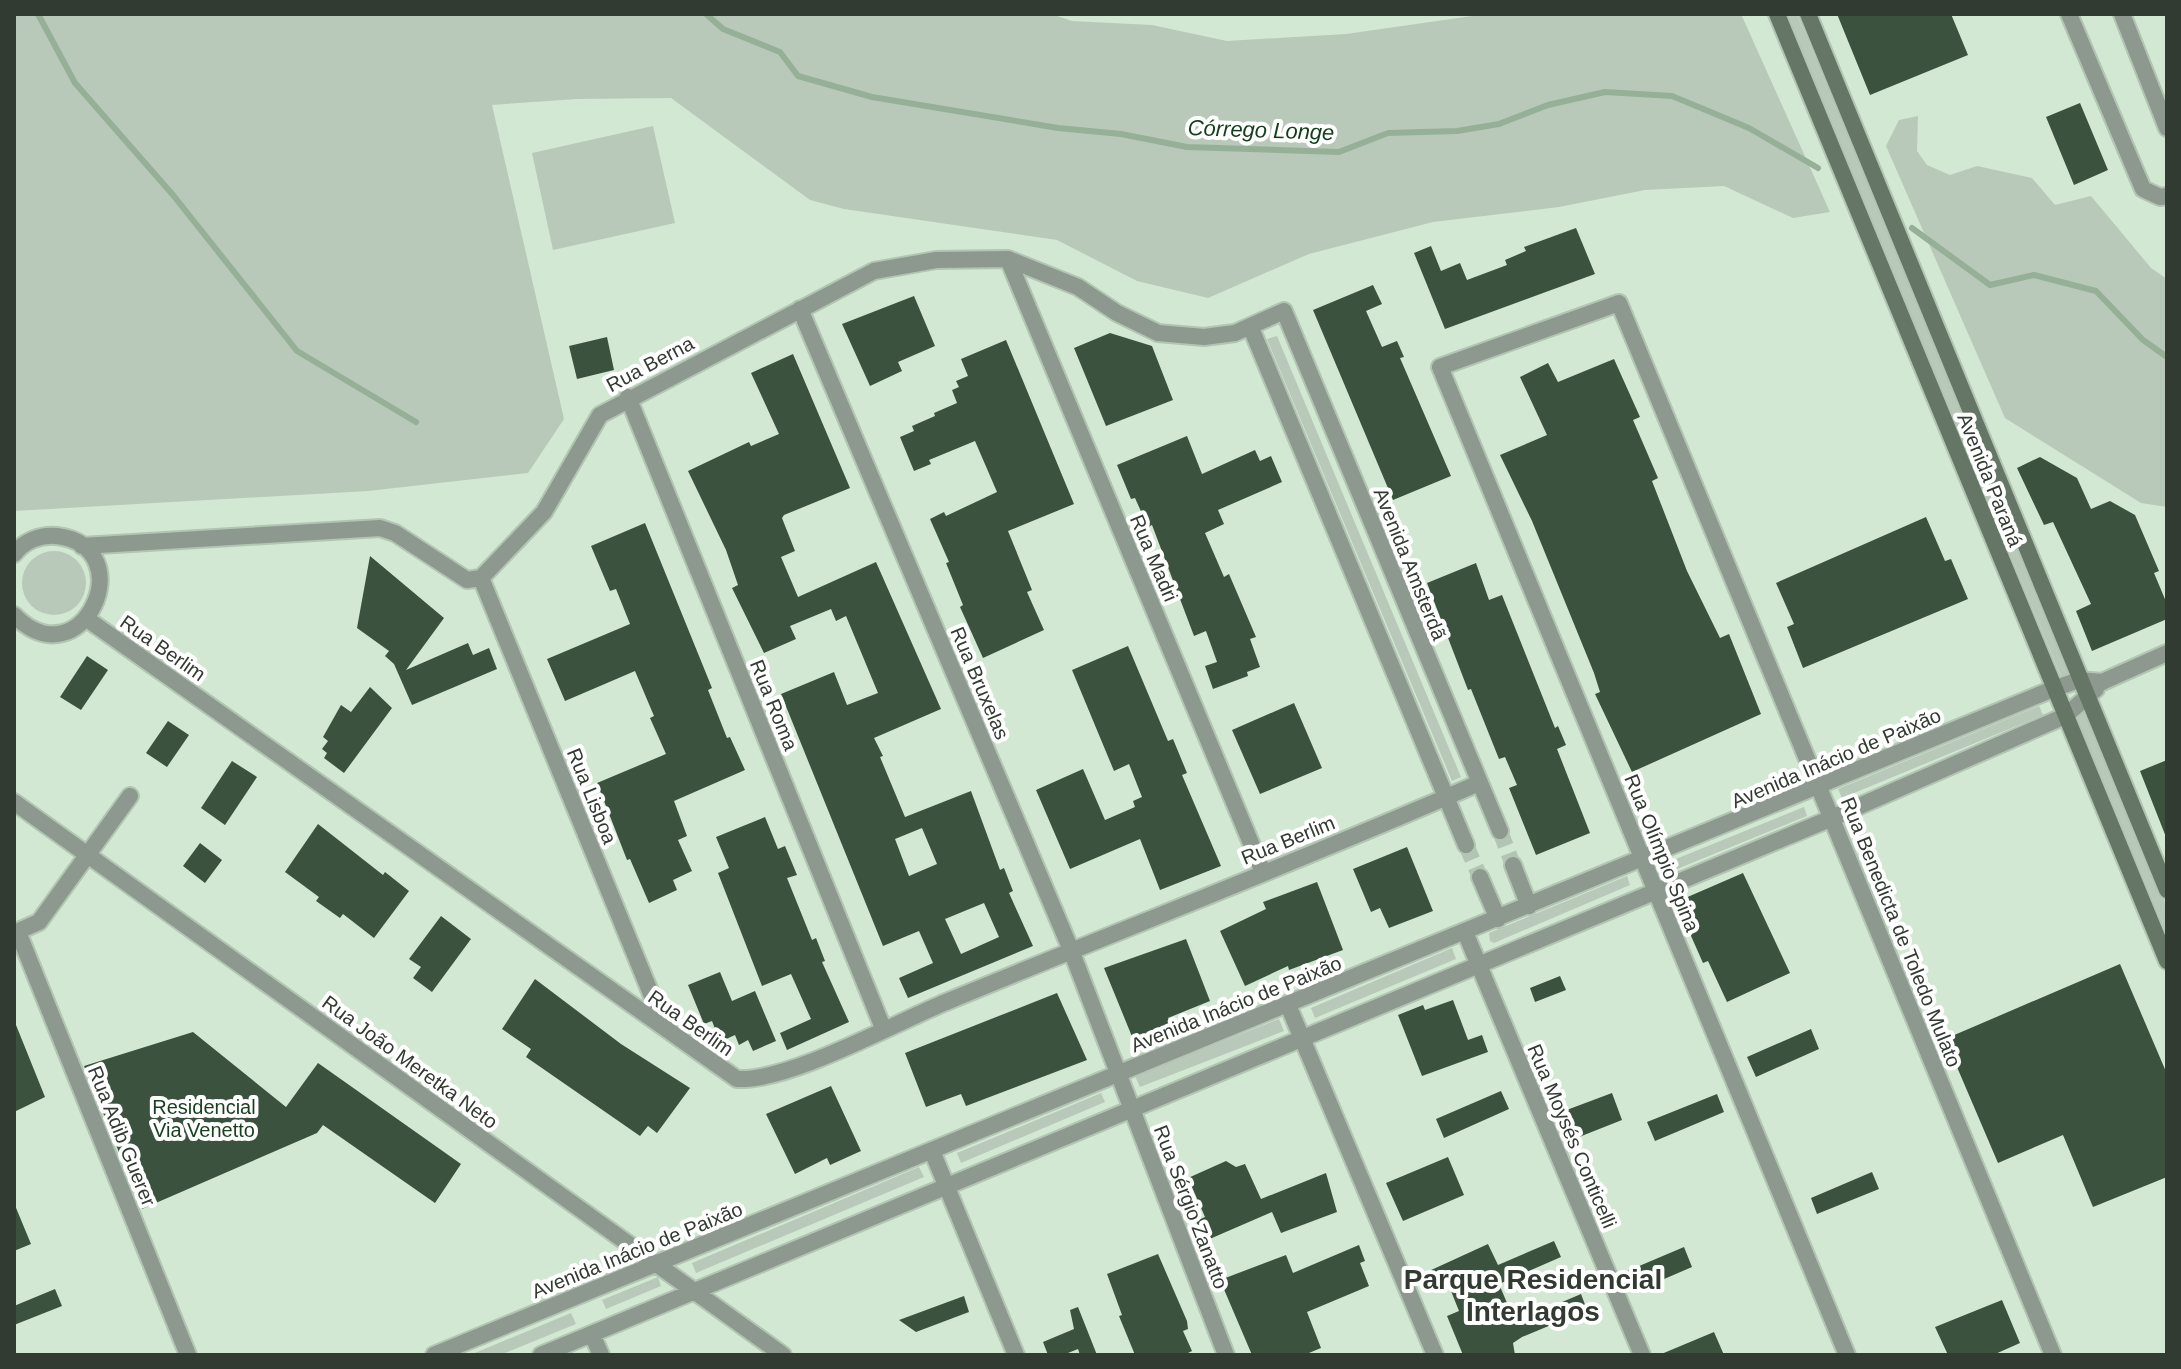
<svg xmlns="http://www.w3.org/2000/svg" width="2181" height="1369" viewBox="0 0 2181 1369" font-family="Helvetica,sans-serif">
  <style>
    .green { fill: #b8c9b9 }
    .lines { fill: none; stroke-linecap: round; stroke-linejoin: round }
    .stream { stroke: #96b098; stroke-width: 6 }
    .building { fill: #3b533e; fill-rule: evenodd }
    .minor-tunnel { stroke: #b2c5b3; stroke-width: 16; stroke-dasharray: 16 8; stroke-linecap: butt }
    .minor-casing { stroke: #b2c5b3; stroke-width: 20 }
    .tertiary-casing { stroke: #b2c5b3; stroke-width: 20 }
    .secondary-casing { stroke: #b2c5b3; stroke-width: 20 }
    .minor { stroke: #8d988e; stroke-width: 16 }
    .tertiary { stroke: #8d988e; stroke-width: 16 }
    .secondary { stroke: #657666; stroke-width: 16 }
    .labels { text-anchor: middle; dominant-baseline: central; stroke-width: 8; stroke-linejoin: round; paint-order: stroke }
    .street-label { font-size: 20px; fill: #323b32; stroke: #fff }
    .park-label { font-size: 20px; fill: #153f1d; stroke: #fff }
    .water-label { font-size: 22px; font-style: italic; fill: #133e1b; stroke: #fff }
    .district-label { font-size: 28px; font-weight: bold; fill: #323b32; stroke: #fff }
  </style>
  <rect width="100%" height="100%" fill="#d2e8d3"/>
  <!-- green -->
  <path class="green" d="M14 14H1051L1072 21 1152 25 1227 41 1346 34 1486 14H1741L1830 212 1793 218 1724 186 1645 190 1559 207 1433 222 1309 254 1208 298 1137 281 1057 240 844 209 810 200 671 98 577 99 492 105 564 419 528 473 368 491 14 511Z
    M1786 14H1797L2072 675 2062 679Z
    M1918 116 1917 151 1927 165 1950 175 1977 166 2032 178 2055 205 2091 196 2151 268 2167 279V507L2141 503 2005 418 1886 146 1899 120Z
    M653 126 675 223 553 250 532 153Z
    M1277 336 1461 777 1452 781 1267 339Z
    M22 583a32 32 0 1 1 64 0a32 32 0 1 1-64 0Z
    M2039 706 2043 715 1842 798 1838 789Z
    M2085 709 2167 907V935L2075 713Z
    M1804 807 1807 816 1665 874 1661 865Z
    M1627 876 1630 885 1494 943 1490 941 1489 933Z
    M1452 948 1456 959 1315 1018 1311 1008Z
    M1279 1019 1284 1031 1140 1087 1135 1076Z
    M1101 1093 1105 1102 961 1163 957 1153Z
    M919 1167 924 1177 696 1273 692 1263Z
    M658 1277 661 1286 606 1309 602 1300Z
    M571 1313 576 1324 500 1355H470Z"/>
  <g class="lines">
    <!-- stream -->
    <path class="stream" d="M38 14 75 83 173 195 297 351 416 422
      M706 14 723 29 780 52 798 76 872 97 1058 128 1121 134 1187 147 1339 152 1388 133 1457 131 1499 124 1548 105 1605 92 1672 96 1749 128 1818 168
      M1912 228 1990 285 2034 275 2096 291 2143 340 2167 357"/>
  </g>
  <!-- building -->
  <path class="building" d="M1837 14H1951L1968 55 1870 95Z
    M2080 103 2108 170 2074 185 2046 117Z
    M1576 228 1595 274 1445 329 1414 253 1431 246 1441 271 1460 263 1467 280 1507 265 1505 260 1526 251 1524 247Z
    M1373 285 1382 304 1366 311 1382 347 1397 341 1404 357 1400 358 1451 476 1393 500 1313 310Z
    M914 296 935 346 898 362 902 371 870 386 842 324Z
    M1110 333 1152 346 1173 400 1106 426 1074 348Z
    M607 337 614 370 577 379 569 346Z
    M1006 340 1074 504 1008 531 1032 590 1027 592 1044 630 983 658 960 607 963 605 946 563 949 562 930 519 944 512 946 516 997 492 975 441 929 460 931 464 914 471 900 437 914 431 912 426 935 416 934 413 957 403 952 390 959 387 956 381 968 376 961 359Z
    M793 354 850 488 784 515 782 518 795 551 781 557 798 597 876 562 941 709 874 738 883 756 880 757 905 817 971 791 1000 870 1004 868 1013 891 1009 893 1033 946 908 998 899 978 933 963 919 931 883 946 781 694 834 672 847 705 878 693 846 616 836 621 831 609 790 626 796 639 764 653 732 588 738 585 726 550 688 471 749 442 751 446 779 434 751 373ZM922 828 937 864 909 876 895 839ZM984 903 999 937 961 954 945 919Z
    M1614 359 1640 417 1633 420 1658 478 1652 481 1687 571 1720 638 1729 634 1761 714 1632 772 1595 694 1600 692 1594 673 1532 521 1500 455 1547 435 1520 377 1548 363 1558 382Z
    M1187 436 1202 474 1255 450 1260 461 1271 456 1282 482 1218 510 1224 524 1205 533 1224 577 1229 574 1256 637 1250 639 1260 667 1247 672 1248 676 1213 689 1205 666 1217 662 1206 631 1194 636 1152 525 1148 527 1135 498 1131 499 1117 465Z
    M2040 457 2077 478 2091 509 2110 501 2135 515 2159 571 2154 573 2167 604V619L2092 651 2076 611 2091 604 2053 522 2044 525 2017 468Z
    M1926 517 1945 561 1951 559 1968 599 1803 668 1787 627 1794 624 1776 583Z
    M645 523 712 688 708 690 727 738 730 737 745 770 674 801 687 836 678 840 692 871 673 880 677 890 649 903 630 859 627 860 597 783 666 754 650 718 654 716 635 671 565 701 547 659 630 624 616 589 610 591 591 546Z
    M370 556 444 618 406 670 468 643 473 655 489 648 497 669 412 705 394 664 385 656 389 651 357 628Z
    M1476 563 1489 600 1502 595 1555 728 1558 726 1566 745 1557 749 1590 833 1536 855 1509 788 1517 785 1505 757 1499 759 1471 689 1468 690 1427 583Z
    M1128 646 1168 741 1173 739 1187 773 1182 775 1221 866 1160 890 1140 839 1070 869 1036 790 1083 769 1105 820 1135 807 1133 801 1142 797 1129 764 1114 771 1072 670Z
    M87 656 108 670 81 710 60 697Z
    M370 687 392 708 344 773 324 758 327 753 322 749 328 741 323 737 341 705 351 712Z
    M1294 703 1322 768 1260 794 1232 730Z
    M168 721 189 735 167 767 146 753Z
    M2167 760V837H2166L2140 771Z
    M232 761 257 777 225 825 201 808Z
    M765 817 778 849 785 846 797 875 787 878 812 940 816 938 825 961 822 962 849 1022 787 1050 780 1033 811 1019 791 974 762 986 718 873 729 868 716 837Z
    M318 824 383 875 385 872 409 891 374 938 343 914 340 918 316 901 319 897 285 872Z
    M200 843 222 860 205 883 183 866Z
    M1407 847 1433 911 1389 928 1380 908 1371 912 1353 869Z
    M1743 873 1790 973 1727 1002 1708 961 1703 963 1676 902Z
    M1317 882 1343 950 1289 970 1288 966 1245 986 1220 931 1266 909 1263 902Z
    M441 916 471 939 432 992 413 978 421 967 409 959Z
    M1186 939 1210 1001 1168 1018 1170 1024 1133 1039 1104 968Z
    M2120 964 2167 1074V1177L2093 1207 2063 1135 1998 1163 1945 1039Z
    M720 972 732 1001 755 991 776 1041 753 1051 748 1040 739 1045 735 1035 724 1040 721 1033 717 1034 712 1021 704 1024 688 985Z
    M1560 976 1566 990 1535 1002 1530 988Z
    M535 979 621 1044 690 1088 657 1133 648 1126 640 1136 526 1057 531 1049 502 1029Z
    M1057 993 1087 1060 966 1106 961 1094 926 1107 905 1053Z
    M1453 1000 1468 1040 1482 1035 1488 1052 1422 1076 1398 1015 1423 1005 1425 1010Z
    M14 1020 45 1097 14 1112Z
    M1811 1029 1819 1049 1756 1077 1747 1057Z
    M193 1032 286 1107 318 1063 461 1164 435 1203 323 1125 317 1133 142 1209 84 1066Z
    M831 1086 861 1151 830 1165 827 1158 795 1174 766 1114Z
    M1501 1091 1509 1109 1444 1138 1436 1119Z
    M1612 1093 1622 1120 1574 1139 1564 1111Z
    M1717 1094 1724 1112 1655 1141 1647 1122Z
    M1448 1157 1464 1195 1403 1221 1386 1183Z
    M1226 1161 1236 1167 1245 1164 1261 1199 1326 1173 1337 1212 1281 1233 1272 1212 1205 1241 1196 1221 1205 1217 1188 1178Z
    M1872 1172 1879 1189 1817 1214 1811 1198Z
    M14 1203 31 1244 14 1251Z
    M1554 1241 1561 1257 1499 1284 1515 1322 1581 1294 1587 1310 1522 1337 1513 1343 1515 1355H1463L1447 1316 1459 1311 1447 1281 1436 1286 1429 1271 1488 1244 1498 1265Z
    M1359 1245 1365 1261 1360 1263 1369 1286 1307 1312 1321 1348 1304 1355H1252L1220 1280 1286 1255 1293 1273Z
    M1684 1247 1692 1267 1634 1292 1625 1272Z
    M1158 1254 1187 1321 1188 1329 1183 1331 1192 1351 1184 1355H1135L1119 1316 1122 1315 1107 1274Z
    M55 1289 62 1306 14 1325V1306Z
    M964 1296 969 1312 916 1332 899 1320Z
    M2002 1300 2020 1343 1993 1355H1948L1935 1327Z
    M1078 1307 1097 1355H1080L1078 1349 1063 1355H1048L1043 1342 1074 1329 1070 1310Z
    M1714 1332 1724 1355H1659Z"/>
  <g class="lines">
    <!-- minor-tunnel -->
    <path class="minor-tunnel" d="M1500 831 1513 865
      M1466 845 1480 877"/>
    <defs>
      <path id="minor" d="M2069 14 2143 189 2160 197 2167 196
        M2122 14 2167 128
        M1008 259 1263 872
        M800 309 1071 950 1226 1355
        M1251 328 1466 845
        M628 397 883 1028
        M82 546 380 528 395 533 467 580 481 578 544 512 600 415 874 271 936 260 1008 259 1078 287 1117 313 1158 333 1204 337 1235 333 1284 311 1500 831
        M14 554C24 541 41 534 57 536 144 547 82 684 14 615
        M481 578 665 1028
        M87 619 737 1079C788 1082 893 1024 946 1002 1123 929 1303 860 1479 783
        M14 802 783 1355
        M1513 865 1529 906
        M1480 877 1498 919
        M18 932 188 1355
        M1465 932 1642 1355
        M14 933 39 922 130 796
        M1288 1005 1435 1355
        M932 1151 1016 1355
        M592 1334 601 1355
        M434 1355 2053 689 2079 680 2102 682
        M541 1355 1832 818 2065 716 2096 689
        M1847 1355 1440 367 1619 303 2053 1355"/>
      <path id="tertiary" d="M2102 682 2167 653"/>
      <path id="secondary" d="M1777 14 2167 961
        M1808 14 2167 890"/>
    </defs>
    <!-- minor casing -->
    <use href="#minor" class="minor-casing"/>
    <!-- tertiary casing -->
    <use href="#tertiary" class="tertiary-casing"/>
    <!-- secondary casing -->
    <use href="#secondary" class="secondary-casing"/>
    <!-- minor -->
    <use href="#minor" class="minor"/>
    <!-- tertiary -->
    <use href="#tertiary" class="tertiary"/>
    <!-- secondary -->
    <use href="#secondary" class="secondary"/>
  </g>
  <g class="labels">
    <!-- street labels -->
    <g class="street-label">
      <text transform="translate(650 364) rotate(-28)">Rua Berna</text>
      <text transform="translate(1990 480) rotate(68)">Avenida Paraná</text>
      <text transform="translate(1154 558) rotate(67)">Rua Madri</text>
      <text transform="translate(1410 564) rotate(68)">Avenida Amsterdã</text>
      <text transform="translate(163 648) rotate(35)">Rua Berlim</text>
      <text transform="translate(980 683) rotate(67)">Rua Bruxelas</text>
      <text transform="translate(774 705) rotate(68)">Rua Roma</text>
      <text transform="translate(1836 758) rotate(-23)">Avenida Inácio de Paixão</text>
      <text transform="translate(592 796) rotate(68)">Rua Lisboa</text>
      <text transform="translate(1288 840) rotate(-22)">Rua Berlim</text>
      <text transform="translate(1662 853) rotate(68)">Rua Olímpio Spina</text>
      <text transform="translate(1901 932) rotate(68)">Rua Benedicta de Toledo Mulato</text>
      <text transform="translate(1236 1004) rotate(-22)">Avenida Inácio de Paixão</text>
      <text transform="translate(691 1023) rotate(35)">Rua Berlim</text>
      <text transform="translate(410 1062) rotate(36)">Rua João Meretka Neto</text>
      <text transform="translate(122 1136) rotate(68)">Rua Adib Guerer</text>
      <text transform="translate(1572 1136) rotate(67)">Rua Moysés Conticelli</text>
      <text transform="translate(1191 1207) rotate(69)">Rua Sérgio Zanatto</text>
      <text transform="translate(637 1250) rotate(-22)">Avenida Inácio de Paixão</text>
    </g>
    <!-- park labels -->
    <g class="park-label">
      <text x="204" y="1107">Residencial<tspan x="204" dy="23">Via Venetto</tspan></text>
    </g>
    <!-- water labels -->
    <g class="water-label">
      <text transform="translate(1261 130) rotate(2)">Córrego Longe</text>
    </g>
    <!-- district labels -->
    <g class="district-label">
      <text x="1533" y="1279">Parque Residencial<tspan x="1533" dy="32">Interlagos</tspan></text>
    </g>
  </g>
  <!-- border -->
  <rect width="2181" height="1369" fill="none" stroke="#323b32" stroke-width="32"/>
</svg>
